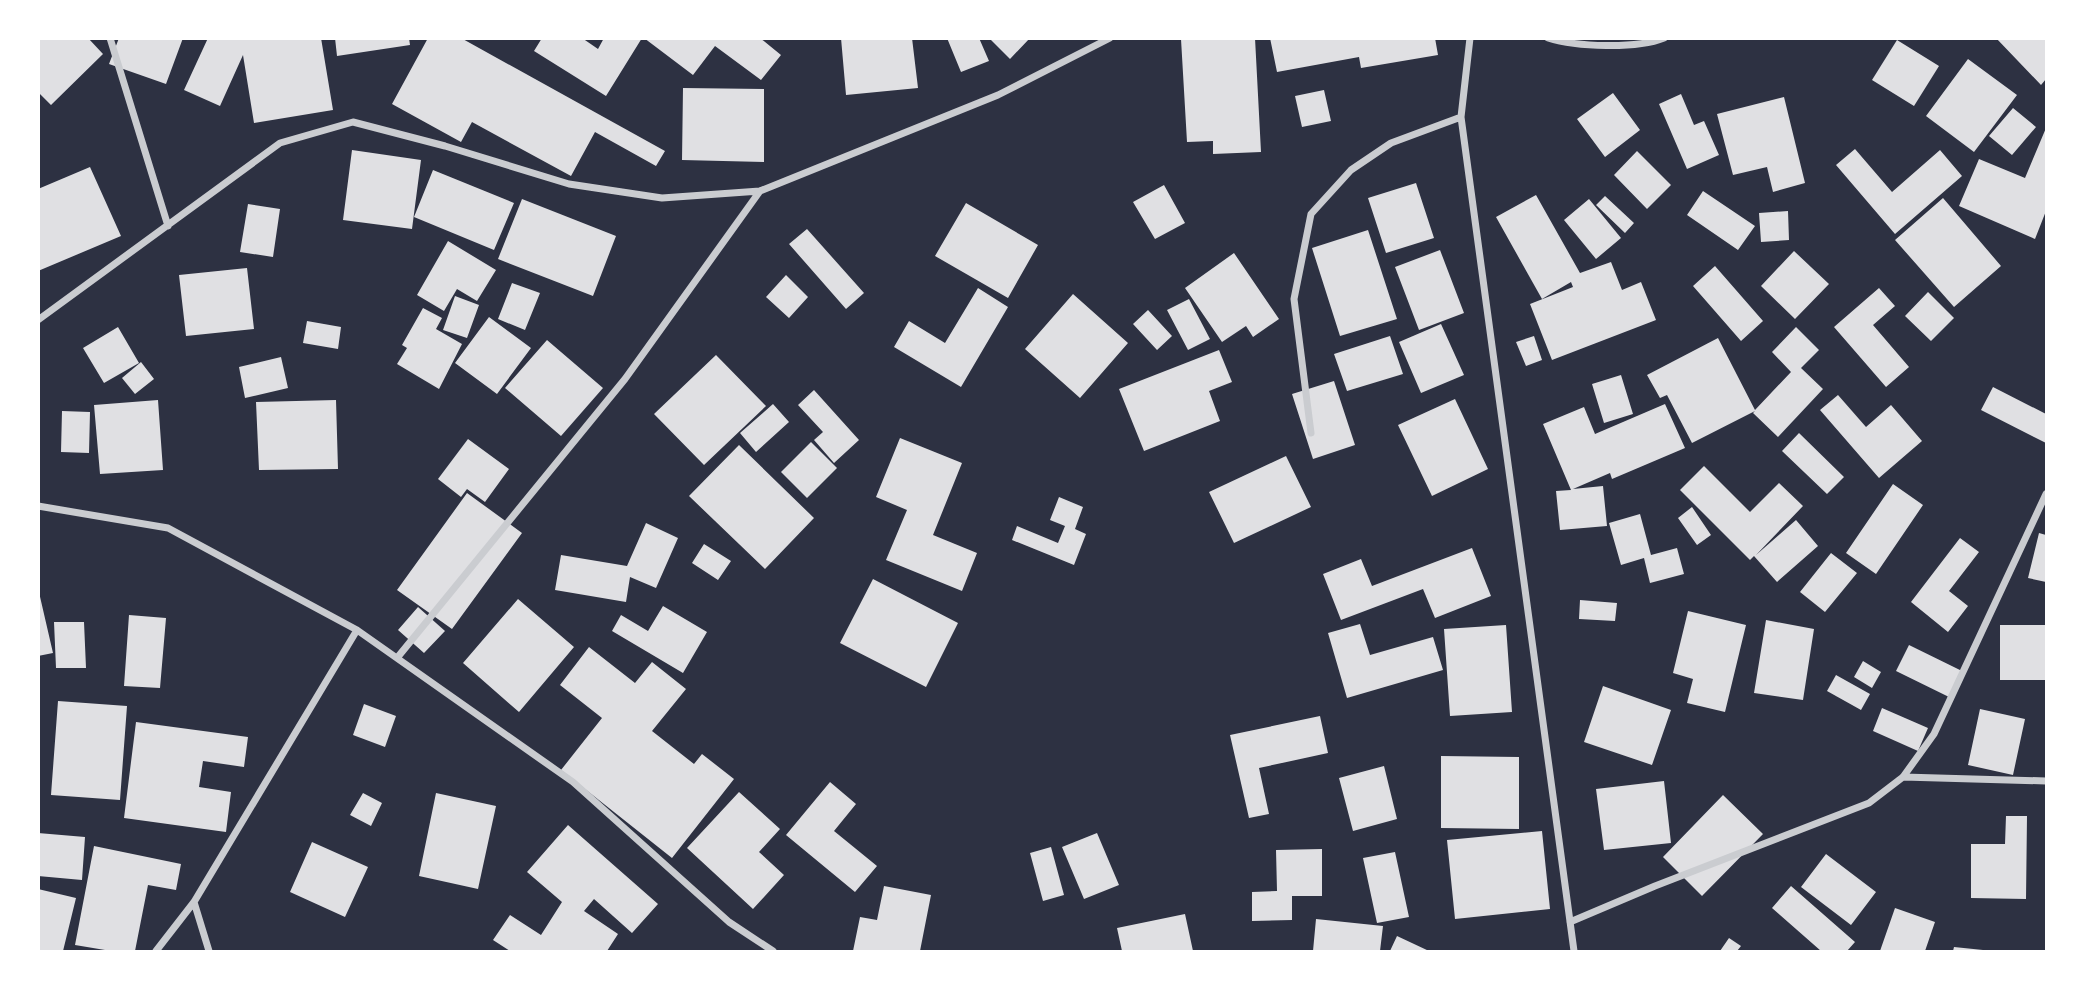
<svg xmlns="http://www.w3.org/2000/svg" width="2085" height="990" viewBox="0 0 2085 990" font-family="'DejaVu Sans',sans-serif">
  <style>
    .building { fill: #e0e0e3 }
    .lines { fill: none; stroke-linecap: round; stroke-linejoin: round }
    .minor { stroke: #caccd0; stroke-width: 7 }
  </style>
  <rect width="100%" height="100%" fill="#2d3142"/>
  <!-- building -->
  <path class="building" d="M38 38H88L103 54 51 105 38 92Z
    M119 38H183L166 84 109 64Z
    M208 38H321L333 110 254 123 243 55 220 106 184 90Z
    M335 38H409L410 45 337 56Z
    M428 38H461L665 151 656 166 595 132 571 176 472 122 461 142 392 104Z
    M542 38H582L598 49 604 38H642L606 96 534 51Z
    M644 38H760L781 55 761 80 715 46 693 75Z
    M841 38H912L918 88 846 95Z
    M947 38H979L989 61 961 72Z
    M989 38H1030L1010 59Z
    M1255 38 1261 152 1213 154V141L1187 142 1181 39Z
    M1270 38H1435L1438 55 1361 68 1359 57 1277 72Z
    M1996 38H2046V79L2041 85Z
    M1897 40 1939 66 1914 106 1872 80Z
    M1968 59 2017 95 1974 152 1926 116Z
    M683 88 764 89V162L682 160Z
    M1324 90 1331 121 1302 127 1295 96Z
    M1613 93 1640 130 1605 157 1577 119Z
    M1681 94 1694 125 1704 121 1719 155 1687 169 1659 104Z
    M1784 97 1805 183 1773 192 1767 167 1733 175 1717 114Z
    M2013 108 2036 127 2012 155 1989 136Z
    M2046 128V211L2035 239 1959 206 1979 159 2025 178Z
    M1855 149 1892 192 1940 150 1962 176 1895 234 1836 165Z
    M352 150 421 160 412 229 343 220Z
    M1637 151 1671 185 1647 209 1614 175Z
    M90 167 121 236 38 271V189Z
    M433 170 514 203 494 250 414 217Z
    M1416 183 1434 238 1386 253 1368 198Z
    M1164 185 1185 223 1155 239 1133 202Z
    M1703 191 1755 226 1738 250 1687 215Z
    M1536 195 1580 273 1611 262 1622 290 1641 282 1656 320 1552 360 1530 304 1573 287 1571 282 1542 299 1496 217Z
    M1605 196 1634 223 1625 233 1596 205Z
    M1943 198 2001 266 1954 307 1895 240Z
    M522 199 616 236 593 296 498 259Z
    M1589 199 1621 238 1596 259 1564 220Z
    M966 203 1038 245 1008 298 935 256Z
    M248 204 280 209 273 257 240 252Z
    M1788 211 1789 240 1761 242 1759 213Z
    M807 229 864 293 846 309 789 244Z
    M1368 230 1397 319 1340 336 1312 248Z
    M448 241 496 270 477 301 457 289 444 311 417 295Z
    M1440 250 1464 313 1419 330 1395 267Z
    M1794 251 1829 284 1795 319 1761 286Z
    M1234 253 1279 319 1253 337 1246 326 1222 342 1185 288Z
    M1715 266 1763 321 1741 341 1693 286Z
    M247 268 254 329 186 336 179 275Z
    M786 275 808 297 789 318 766 297Z
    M512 283 540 293 525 330 498 319Z
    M978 288 1008 307 961 387 894 347 909 321 945 343Z
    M1879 288 1895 306 1873 325 1909 367 1886 387 1834 327Z
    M1928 292 1954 318 1931 341 1905 316Z
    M1073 294 1128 343 1080 398 1025 349Z
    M455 296 479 305 467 338 443 330Z
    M1189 299 1210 339 1188 350 1167 310Z
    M423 308 442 318 436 329 462 344 439 389 397 364 407 348 402 345Z
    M1148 310 1172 336 1157 350 1133 324Z
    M489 317 531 348 497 394 455 363Z
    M307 321 341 327 338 349 303 343Z
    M1441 324 1464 375 1421 393 1399 342Z
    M118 327 139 363 104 383 83 348Z
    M1796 327 1819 350 1801 368 1823 389 1778 437 1753 413 1755 411 1692 443 1667 395 1660 398 1647 375 1718 338 1755 410 1791 372 1772 352Z
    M1390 336 1403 374 1347 391 1334 354Z
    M1534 336 1542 360 1526 366 1516 342Z
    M547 340 603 388 561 436 505 388Z
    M1219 350 1232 382 1209 391 1220 421 1144 451 1119 389Z
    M716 355 766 406 704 465 654 414Z
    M281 357 288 388 245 398 239 367Z
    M141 362 154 379 135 394 122 378Z
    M1621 375 1633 414 1604 423 1592 384Z
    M1334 381 1355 445 1313 459 1292 394Z
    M1993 387 2046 414V443L1981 410Z
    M814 390 859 440 834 463 814 440 823 432 798 405Z
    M1838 395 1866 427 1891 405 1922 441 1879 478 1820 410Z
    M1455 399 1488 469 1432 496 1398 425Z
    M158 400 163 470 100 474 94 405Z
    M336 400 338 469 259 470 256 402Z
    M773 404 789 422 756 452 740 433Z
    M1665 404 1685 448 1612 479 1610 473 1573 489 1603 486 1607 526 1560 530 1556 491 1571 490 1543 424 1584 407 1595 434Z
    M62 411 90 412 89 453 61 452Z
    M1799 433 1844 477 1827 494 1782 451Z
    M900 438 962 463 933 535 977 553 962 591 886 560 907 510 876 497Z
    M468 439 509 469 485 502 467 489 461 497 438 479Z
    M811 442 837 468 807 498 781 472Z
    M739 445 814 518 765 569 689 496Z
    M1286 456 1311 507 1234 543 1209 492Z
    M1704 466 1750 512 1779 483 1803 506 1756 555 1796 520 1818 546 1777 582 1754 556 1750 560 1680 490Z
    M1893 484 1923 505 1876 574 1846 553Z
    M467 493 522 533 452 629 397 590Z
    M1059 497 1083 507 1075 529 1086 534 1074 565 1012 540 1017 526 1058 543 1065 526 1050 520Z
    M1692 507 1711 535 1697 545 1678 518Z
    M1640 514 1651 555 1677 548 1684 574 1650 583 1644 558 1621 565 1609 523Z
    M646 523 678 538 656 588 630 577 626 602 555 590 561 555 627 566Z
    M2039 533 2046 535V582L2028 578Z
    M1960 538 1979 552 1949 591 1968 606 1948 632 1911 602Z
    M704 544 731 561 718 580 692 563Z
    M1472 548 1491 596 1435 618 1423 589 1341 620 1323 574 1361 559 1372 586Z
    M1831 553 1857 573 1825 612 1800 592Z
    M873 579 958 623 926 687 840 643Z
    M38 588 53 653 38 656Z
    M518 599 574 647 519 712 463 663Z
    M1580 600 1617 603 1615 621 1579 619Z
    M663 606 707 632 683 673 612 631 621 615 648 631Z
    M418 607 445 631 424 653 398 630Z
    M1688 611 1746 625 1725 712 1687 703 1693 679 1673 673Z
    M129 615 166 618 160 688 124 686Z
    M1766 620 1814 629 1803 700 1754 693Z
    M54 622H84L86 668H56Z
    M1360 624 1370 655 1433 637 1443 670 1347 698 1328 633Z
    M1506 625 1512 712 1450 716 1444 629Z
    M2000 625H2046V680H2000Z
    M1909 645 1962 671 1949 697 1896 671Z
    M589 647 635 683 652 662 686 689 652 731 694 764 702 754 734 779 672 858 561 770 602 718 560 685Z
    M1863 661 1881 672 1872 688 1854 677Z
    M1836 675 1870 694 1861 710 1827 691Z
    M1603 686 1671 710 1652 765 1584 742Z
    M58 701 127 706 120 800 51 795Z
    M364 704 396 716 385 747 353 735Z
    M1882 708 1928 728 1918 751 1873 731Z
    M1980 709 2025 719 2013 775 1968 765Z
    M1320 716 1328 753 1259 768 1269 814 1249 818 1230 735Z
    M136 722 248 737 244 767 203 761 199 787 231 792 226 832 124 818Z
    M1441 756 1519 757V829L1441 828Z
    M1384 766 1397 819 1353 831 1339 778Z
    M1664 781 1671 843 1604 850 1596 789Z
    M830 782 856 804 834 831 877 866 855 892 786 835Z
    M739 792 780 829 759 852 784 875 753 909 687 848Z
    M363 793 382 803 371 826 350 815Z
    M436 793 496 806 478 889 419 876Z
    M1723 795 1763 834 1702 896 1663 857Z
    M2006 816H2027L2026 899 1971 898V844H2005Z
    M568 825 658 904 632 933 594 899 584 911 618 934 607 951H510L493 940 510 915 541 935 562 902 527 872Z
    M1542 831 1550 909 1455 919 1447 840Z
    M38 833 85 837 82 880 38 876Z
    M1097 833 1119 885 1084 899 1062 847Z
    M312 842 368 867 345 917 290 892Z
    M94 846 181 864 176 890 148 885 135 951H111L75 945Z
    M1051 847 1064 895 1043 901 1030 853Z
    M1322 849V896H1292V920L1252 921V892L1277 891 1276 850Z
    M1395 852 1409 917 1377 923 1363 858Z
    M1826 854 1876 892 1851 925 1801 887Z
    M884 886 931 895 920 951H853L860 917 877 920Z
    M1791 886 1855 942 1847 951H1821L1772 908Z
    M38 889 76 898 63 951H38Z
    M1895 908 1935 922 1925 951H1880Z
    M1185 914 1193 951H1122L1117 928Z
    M1316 919 1383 926 1380 951H1313Z
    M1397 936 1429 951H1390Z
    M1729 938 1741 946 1737 951H1720Z
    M1954 947 1983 950V951H1953Z"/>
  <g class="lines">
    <!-- minor -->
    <path class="minor" d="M110 38 168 226
      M1470 38 1461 117 1574 951
      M1548 38C1576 47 1637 49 1664 38
      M38 320 280 143 353 122 445 146 569 184 662 198 760 191 998 95 1110 38
      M1311 433 1294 299 1311 214 1351 170 1391 143 1461 117
      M38 506 168 528 357 630 573 782 729 922 773 951
      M397 658 625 379 760 191
      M1903 777 2046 781
      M194 902 209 951
      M1570 922 1655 886 1869 803 1903 777 1934 734 2046 494
      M156 951 194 902 357 630"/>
  </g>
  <!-- border -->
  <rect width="2085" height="990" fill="none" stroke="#ffffff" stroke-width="80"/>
</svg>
